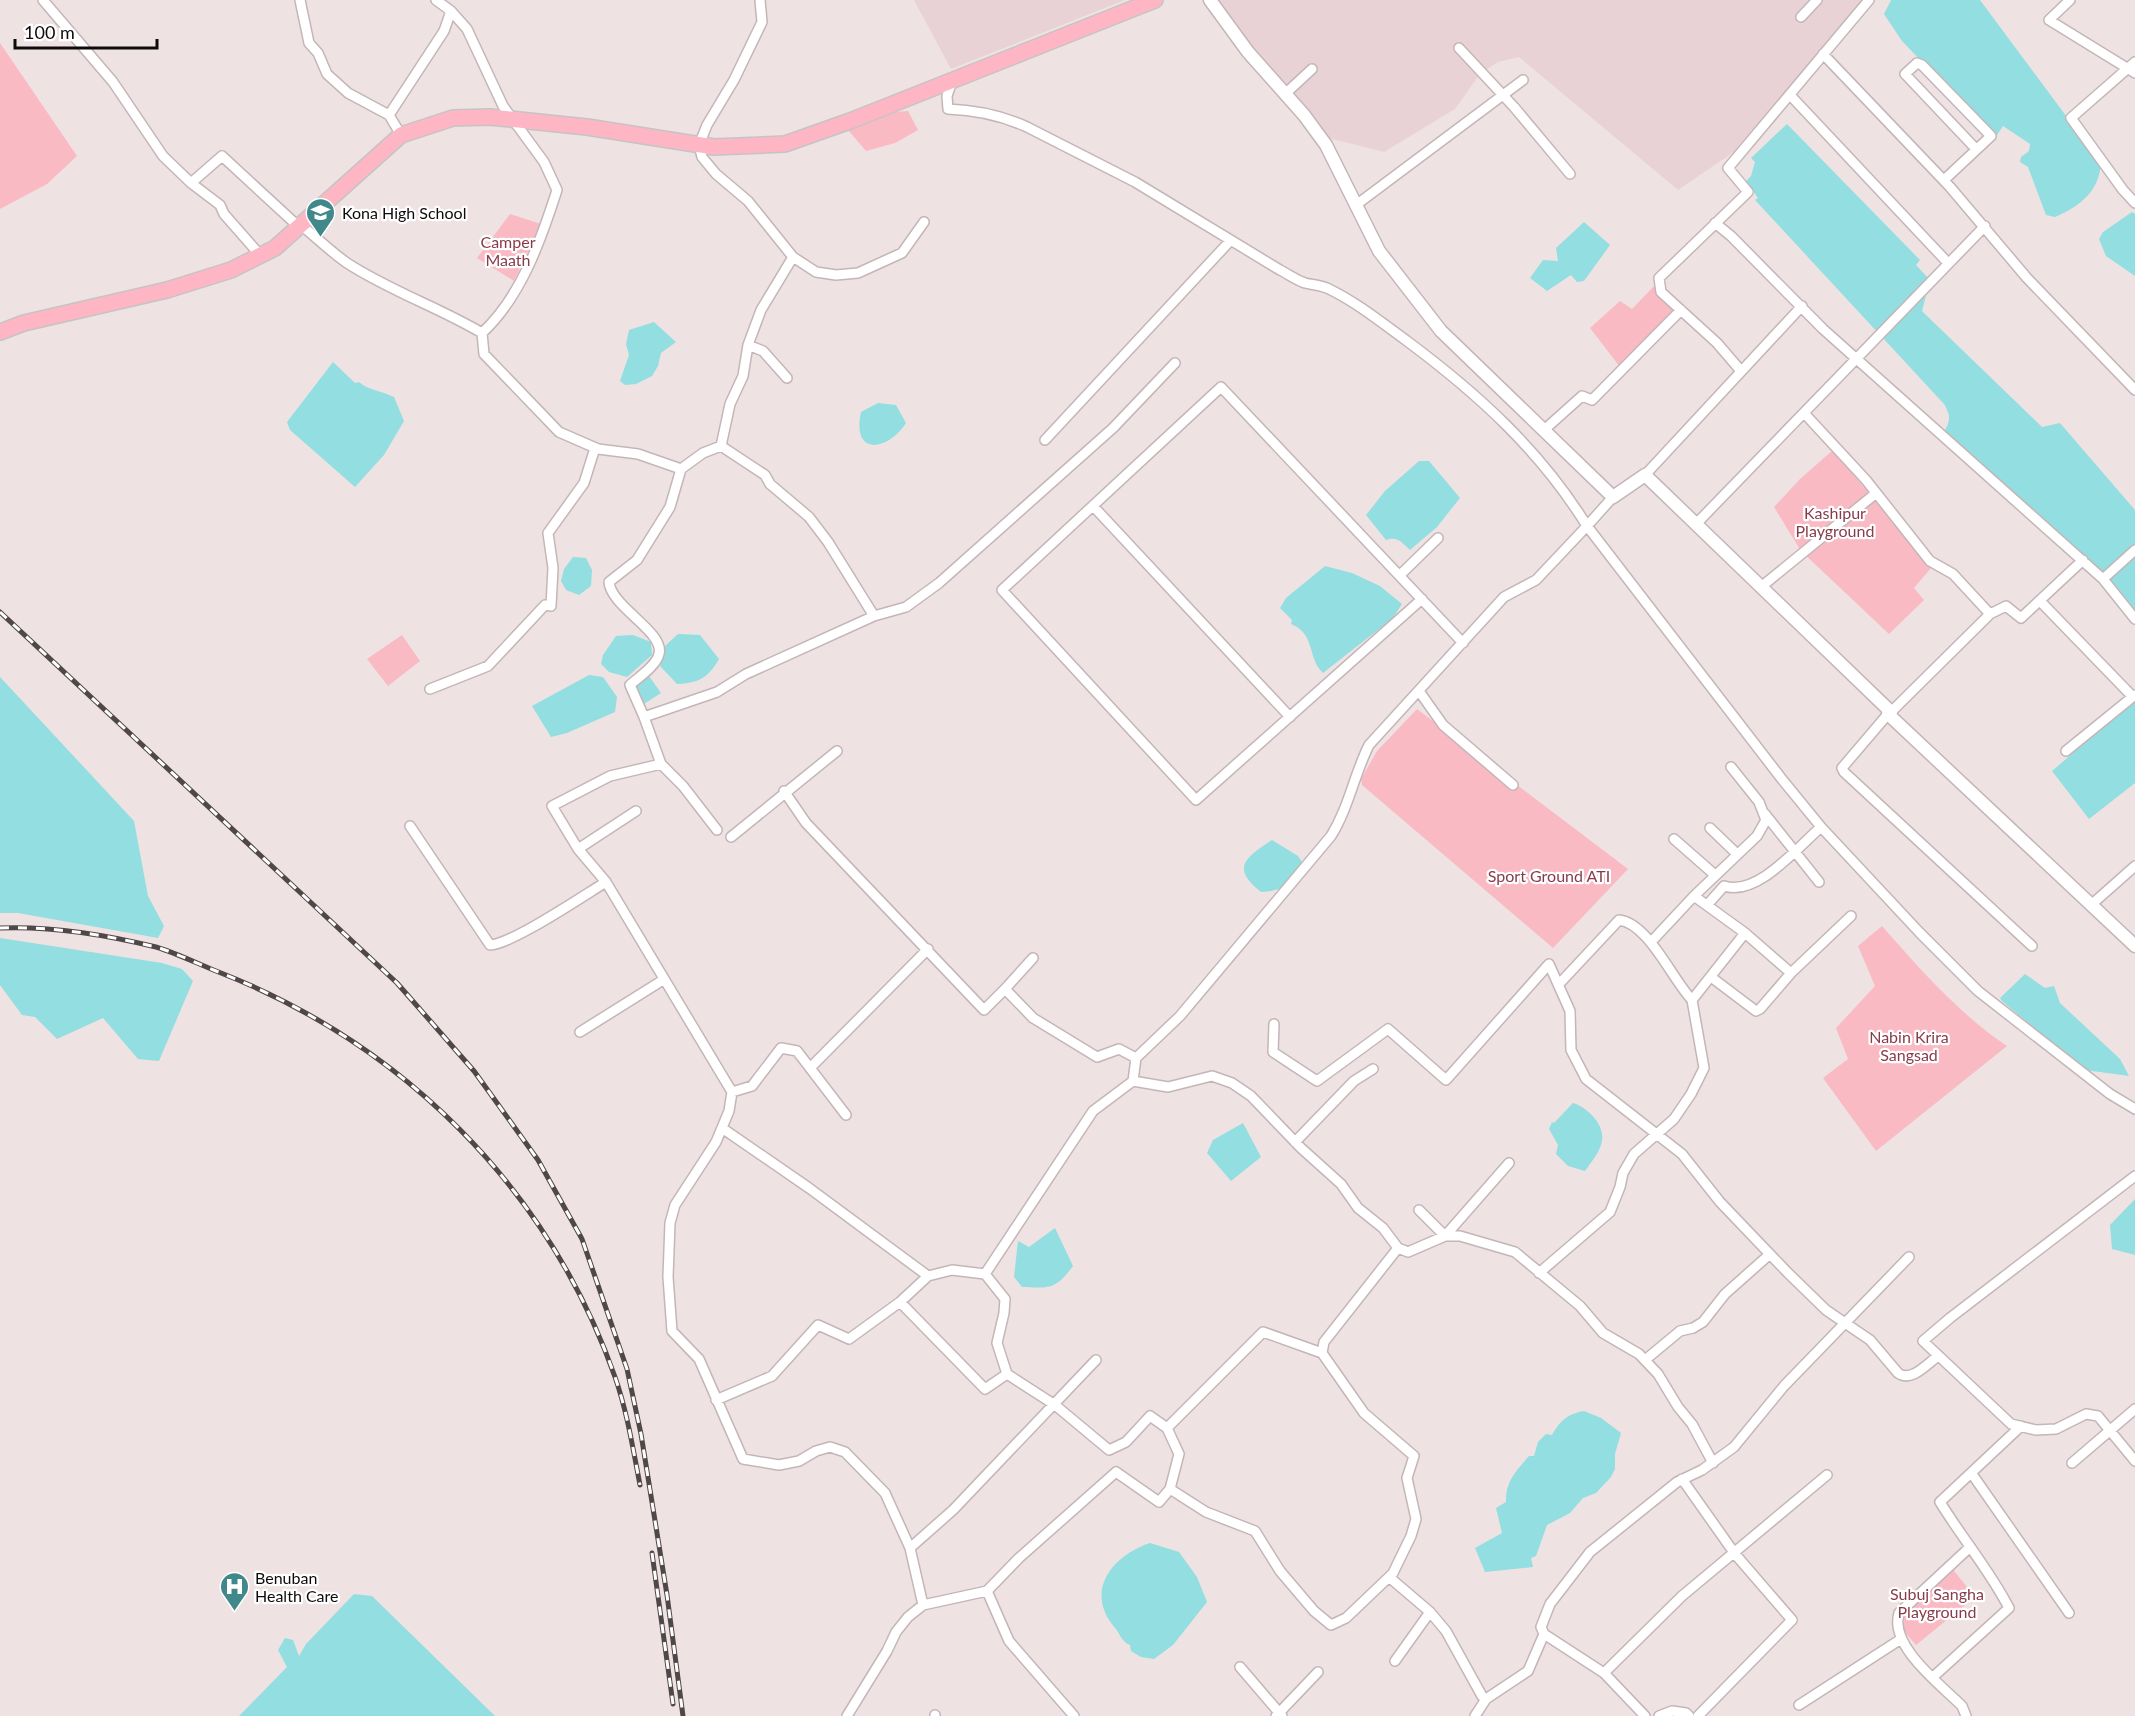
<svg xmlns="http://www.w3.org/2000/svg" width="2135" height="1716" viewBox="0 0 2135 1716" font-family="Lato,sans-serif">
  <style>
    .built { fill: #e9d2d5 }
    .green { fill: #f9bac3 }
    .water { fill: #92dee0 }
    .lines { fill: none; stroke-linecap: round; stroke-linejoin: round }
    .minor-casing { stroke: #c4b6b8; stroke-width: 12 }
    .tertiary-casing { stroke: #c4b6b8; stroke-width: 15 }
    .primary-casing { stroke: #c5c4c4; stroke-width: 18 }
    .minor { stroke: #fff; stroke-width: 9 }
    .tertiary { stroke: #fff; stroke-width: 12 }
    .primary { stroke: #feb6c4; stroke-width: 15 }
    .rail-casing { stroke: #4f4748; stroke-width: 5 }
    .rail { stroke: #fff; stroke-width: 3; stroke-dasharray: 9; stroke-linecap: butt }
    .labels { text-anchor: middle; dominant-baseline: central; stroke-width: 4.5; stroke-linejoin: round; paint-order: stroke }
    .poi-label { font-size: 16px; fill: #0f0a0b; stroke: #fff; text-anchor: start }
    .park-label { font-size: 16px; fill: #883b4b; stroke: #fff }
  </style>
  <rect width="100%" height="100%" fill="#efe2e3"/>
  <!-- built -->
  <path class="built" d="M914 0H1125L951 69Z
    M1211 0H1873L1750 141 1678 190 1519 57 1498 62 1480 74 1455 109 1384 152 1328 138 1272 80Z"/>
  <!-- green -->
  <path class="green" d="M0 43 77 156 47 184 0 209Z
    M908 111 918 130 895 143 866 151 848 130 882 113Z
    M510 214 541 224 514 281 477 258Z
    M1655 285 1679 309 1620 367 1590 328 1620 301 1632 309Z
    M1833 450 1931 568 1914 588 1924 600 1889 634 1801 551 1774 507 1800 479Z
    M402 635 420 661 388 686 367 659Z
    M1417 709 1628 869 1553 948 1362 785 1361 779 1377 751Z
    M1882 926C1920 969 1959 1014 2007 1046L1876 1151 1823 1078 1848 1059 1836 1028 1875 986 1858 946Z
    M1951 1567 1975 1597 1916 1645 1896 1622Z"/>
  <!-- water -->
  <path class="water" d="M1891 0H1980L2101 163C2099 192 2080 206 2055 217L2046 215 2028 167 2020 162 2021 157 2029 151 2030 144 2003 126 1995 138 1902 41 1884 14Z
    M1787 124 1920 260 1916 265 1930 280 1922 311 1926 315 2042 427 2060 423 2135 510V615L2084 558 1945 430C1951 420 1950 414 1944 404L1755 200 1758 198 1746 181 1751 176 1755 162 1751 158Z
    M2132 212 2135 214V276L2106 256 2099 239 2103 232Z
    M1584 222 1610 245 1584 281 1577 282 1571 275 1547 291 1530 278 1543 260 1558 261 1556 248Z
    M654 322 676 342 661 353 658 366 652 376 636 384 625 385 620 381 629 355 626 344 629 330Z
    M333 362 355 383 359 382C368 390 382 391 394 397L404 421 384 455 355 487 290 430 287 422Z
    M878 403 896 405 906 423C889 450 851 458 861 412Z
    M1419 461H1429L1460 498 1437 527 1410 550C1402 543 1398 536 1386 540L1366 515 1385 491Z
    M573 557 586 558 592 570 591 586 579 595 566 590 561 581 564 569Z
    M1325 566 1352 573 1380 586 1402 604 1393 618 1323 673C1307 658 1316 634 1291 624L1292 620 1280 608 1286 598Z
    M678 634 700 635 719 659C708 678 699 683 677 684L660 666 665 646Z
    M633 635 651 642 652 655 627 677 609 672 601 664 603 655 616 636Z
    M644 669 661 693 639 707 626 686Z
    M589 675 603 677 617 697 615 712 567 733 551 737 532 706Z
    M0 677 134 821 148 896 164 926 158 938 18 913H0Z
    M2135 700V783L2089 819 2052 771Z
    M1272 840 1298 856 1302 862C1289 882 1287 891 1261 892 1230 868 1246 857 1272 840Z
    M0 938 162 963 182 969 193 981 159 1061 138 1059 103 1018 57 1039 35 1017 22 1015 0 985Z
    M2025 974 2045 988 2054 986 2060 1003 2120 1059 2129 1076 2085 1070 2002 1001 2000 998Z
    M1573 1103C1581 1105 1590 1112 1596 1120 1610 1140 1598 1153 1585 1171L1568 1166 1556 1154 1558 1145 1549 1129 1552 1122 1554 1123Z
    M1243 1123 1261 1157 1231 1181 1207 1153 1213 1140Z
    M2135 1199V1255L2112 1249 2110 1225Z
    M1055 1228 1073 1266C1055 1290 1050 1288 1022 1287L1014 1277 1018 1241 1029 1247Z
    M1584 1411 1601 1418 1621 1433 1615 1454V1469L1611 1477 1596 1493 1583 1498 1570 1513 1547 1525 1536 1556 1531 1558 1533 1567 1485 1572 1475 1548 1502 1533 1496 1508 1506 1502C1505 1482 1516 1471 1529 1456H1534L1538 1442 1546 1434 1552 1435C1560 1421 1567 1414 1584 1411Z
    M1150 1543 1179 1552 1197 1577 1207 1602 1173 1645 1154 1659 1141 1657 1131 1651 1130 1645C1121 1641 1121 1635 1115 1628 1084 1592 1111 1556 1150 1543Z
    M354 1594 372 1596 495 1716H239L287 1667 278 1650 285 1638 293 1640 299 1656 306 1644Z"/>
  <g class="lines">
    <defs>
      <path id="minor" d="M43 0 113 82 163 156 191 183 220 205 224 214 260 255
        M300 0 309 43 318 53 327 74 348 93 389 115 401 135
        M436 0 451 11 467 29 503 106 544 162 557 190C541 240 521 297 482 333
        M760 0 762 22 734 80 707 125 699 145 702 157 716 174 748 201 793 257 816 272 836 275 858 273 902 253 924 222
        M2070 0 2049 20 2135 73
        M1801 17 1817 0
        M1459 48 1514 107 1570 174
        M1823 54 1950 187 2027 278 2135 390
        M2135 62 2071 118 2123 190 2135 203
        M952 81 947 96 948 109C975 110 1003 116 1027 127L1135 182 1280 270C1288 274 1296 280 1305 283 1313 285 1323 285 1331 290 1359 304 1382 323 1407 341 1478 394 1540 450 1587 526L1536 580 1504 597 1369 745C1354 775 1349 807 1331 836L1180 1016 1136 1058
        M1285 94 1312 69
        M1790 95 1948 263
        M389 115 444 31 451 11
        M1944 180 1991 136 1922 65 1917 63 1905 74 1976 149
        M191 183 222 156 299 227
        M1356 205 1523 80
        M1715 223 1731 236 1823 329 2103 579 2135 619
        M301 225C316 237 331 252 347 263 390 291 438 307 482 333
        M482 333 484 354 559 432 598 449 638 454 681 469
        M748 345 763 351 787 378
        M1741 371 1717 343 1661 292 1659 278 1748 192 1728 168 1869 0
        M1804 413 1866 480 1930 561 1953 574 1990 614 1891 712
        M1544 430 1582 396 1592 400 1681 310
        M1045 440 1230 241
        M721 446 765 475 770 484 809 517 828 542 874 616
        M721 446 730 404 743 376 748 345 761 310 793 257
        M1645 475 1802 306
        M1613 497 1587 526 1781 778 1821 827 1920 933 1978 991 2110 1094 2135 1109
        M1093 506 1290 717
        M1696 524 1985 226
        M1400 575 1438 538
        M2103 579 2135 550
        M1761 587 1875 494
        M1422 599 1196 800 1002 590 1221 387 1463 643
        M2040 601 2133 697
        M1990 614 2006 606 2021 618 2083 560
        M430 689 488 666 545 605 551 606 553 568 548 533 584 483 595 448
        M1419 691 1443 725 1513 785
        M1888 714 1842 768 1844 772 2032 946
        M644 717 630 685C639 677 656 666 659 654 665 632 611 607 609 582L637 560 670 507 681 469 703 453 721 446
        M2066 751 2135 695
        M661 764 683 786 717 830
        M784 791 806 823 984 1010 1005 989 1033 1018 1097 1057 1119 1049 1136 1058 1133 1081
        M1765 814 1819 882
        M410 826 490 945C512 944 583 896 606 882
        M1710 828 1737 854
        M731 837 837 751
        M1674 839 1715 875
        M578 849 636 811
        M1708 904 1724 886C1757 897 1798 847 1821 827
        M2091 905 2135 866
        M1651 942 1694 896
        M1791 973 1851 916
        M1711 977 1756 1011 1760 1009 1791 973 1745 933 1694 896 1757 836 1766 820 1759 802 1731 767
        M1560 983 1619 920C1648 923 1672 979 1692 1000
        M1005 989 1033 958
        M1274 1024 1273 1052 1317 1081 1388 1029 1446 1080 1549 964 1570 1011 1571 1050 1586 1079 1682 1154 1720 1202 1787 1272 1826 1310 1870 1340 1898 1373C1911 1383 1927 1364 1938 1356
        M580 1032 663 980
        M810 1068 928 949
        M732 1092 752 1086 781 1048 797 1051 846 1115
        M722 1128 809 1188 928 1276
        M1295 1142 1354 1081 1373 1069
        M2135 1176 1950 1318 1923 1341 2011 1424 2036 1430 2056 1429 2086 1414 2098 1416 2135 1461
        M1419 1210 1445 1236 1509 1163
        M1398 1248 1324 1342 1322 1353 1364 1413 1414 1456 1407 1478 1416 1519 1411 1536 1393 1573 1389 1577 1430 1612 1446 1631 1482 1696 1486 1699 1475 1716
        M1539 1273 1610 1212 1620 1187 1623 1173 1634 1154 1674 1119 1691 1094 1704 1068 1692 1000 1745 933
        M985 1274 1093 1111 1133 1081 1168 1087 1212 1076 1232 1083 1251 1096 1301 1148 1341 1184 1358 1208 1383 1228 1398 1248 1408 1252 1445 1236H1460L1515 1252 1580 1306 1603 1333 1639 1354 1658 1374 1678 1407 1692 1424 1713 1463
        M900 1302 985 1389 1007 1374
        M1645 1360 1680 1331 1693 1328 1703 1322 1725 1294 1770 1254
        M716 1400 772 1376 818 1325 849 1339 900 1302 928 1276 952 1270 985 1274 1005 1299 1004 1313 997 1343 1007 1374 1055 1405 1109 1450 1126 1442 1150 1416 1167 1428 1263 1332 1322 1353
        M1167 1428 1179 1454 1170 1489 1206 1512 1255 1531 1280 1571 1314 1611 1331 1625 1346 1618 1389 1577
        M2072 1463 2135 1409
        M1972 1474 2069 1613
        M1682 1479 1735 1554 1792 1620 1698 1716
        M910 1548 953 1510 1096 1360
        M987 1591 1009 1641 1074 1716
        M923 1605 910 1548 885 1493 845 1452 830 1447 816 1451 799 1461 779 1465 743 1459 699 1359 672 1331 668 1277 670 1223 675 1205 716 1142 729 1111 732 1092 606 882 578 849 552 806 610 776 661 764 644 717 717 692 746 674 874 616 906 607 939 583 1113 428 1175 363
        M1395 1661 1430 1612
        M1240 1667 1282 1716
        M1604 1673 1682 1596 1827 1475
        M1933 1677 2009 1608C1990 1571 1962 1538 1940 1502L2021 1426
        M1486 1699 1528 1671 1544 1634
        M1799 1705 1901 1639
        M935 1715V1716
        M847 1716 887 1651 896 1632 908 1617 923 1605 987 1591 1019 1558 1116 1472 1159 1502 1170 1489
        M1276 1716 1318 1672
        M1645 1716 1604 1673 1544 1634 1541 1627 1550 1604 1590 1552 1677 1482 1702 1470 1734 1447 1784 1386 1909 1257
        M1659 1716 1672 1711 1686 1713 1689 1716
        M1966 1716 1962 1706C1940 1684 1889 1646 1899 1613L1969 1548"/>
      <path id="tertiary" d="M1210 0 1248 52 1304 115 1326 145 1379 251 1441 331 1613 497 1645 475 1891 712 1888 714 2135 946"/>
      <path id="primary" d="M0 332 24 323 167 290 231 270 275 248 401 135 453 118 490 117 587 127 714 147 785 144 850 121 1155 0"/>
    </defs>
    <!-- minor casing -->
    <use href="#minor" class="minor-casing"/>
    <!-- tertiary casing -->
    <use href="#tertiary" class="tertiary-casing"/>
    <!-- primary casing -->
    <use href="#primary" class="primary-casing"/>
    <!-- minor -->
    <use href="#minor" class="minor"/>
    <!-- tertiary -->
    <use href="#tertiary" class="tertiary"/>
    <!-- primary -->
    <use href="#primary" class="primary"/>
    <defs>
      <path id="rail" d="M0 612 397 983 474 1071 538 1160 582 1239 627 1369 641 1434 667 1595 683 1716
        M0 928C50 926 107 935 156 947 176 953 196 963 216 971 402 1043 548 1187 615 1377 627 1411 633 1449 640 1485
        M652 1553 673 1704"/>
    </defs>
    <!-- rail casing -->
    <use href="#rail" class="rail-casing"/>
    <!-- rail -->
    <use href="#rail" class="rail"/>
  </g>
  <!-- icons -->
  <defs>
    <symbol id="school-pin" viewBox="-11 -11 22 30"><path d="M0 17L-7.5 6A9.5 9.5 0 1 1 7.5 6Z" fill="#40888a" stroke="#fff"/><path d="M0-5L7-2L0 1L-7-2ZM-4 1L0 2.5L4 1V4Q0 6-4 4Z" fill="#fff"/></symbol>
    <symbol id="hospital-pin" viewBox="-11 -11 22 30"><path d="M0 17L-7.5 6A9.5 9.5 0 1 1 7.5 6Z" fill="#40888a" stroke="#fff"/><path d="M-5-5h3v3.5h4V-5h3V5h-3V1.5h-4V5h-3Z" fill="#fff"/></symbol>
  </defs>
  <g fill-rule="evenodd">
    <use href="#school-pin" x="304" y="196" width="33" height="45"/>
    <use href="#hospital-pin" x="218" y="1570" width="33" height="45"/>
  </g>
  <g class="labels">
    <!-- poi labels -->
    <g class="poi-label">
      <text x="342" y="212">Kona High School</text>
      <text x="255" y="1577">Benuban<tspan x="255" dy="18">Health Care</tspan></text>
    </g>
    <!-- park labels -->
    <g class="park-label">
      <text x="508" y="241">Camper<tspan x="508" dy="18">Maath</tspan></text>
      <text x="1835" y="512">Kashipur<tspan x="1835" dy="18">Playground</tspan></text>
      <text x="1549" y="875">Sport Ground ATI</text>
      <text x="1909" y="1036">Nabin Krira<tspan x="1909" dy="18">Sangsad</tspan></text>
      <text x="1937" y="1593">Subuj Sangha<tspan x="1937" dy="18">Playground</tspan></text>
    </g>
  </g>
  <!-- scale -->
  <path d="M15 39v9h142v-9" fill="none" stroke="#0f0a0b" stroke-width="3"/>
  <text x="24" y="39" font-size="18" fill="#0f0a0b" stroke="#ffffff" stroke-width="4.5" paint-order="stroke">100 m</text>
</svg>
